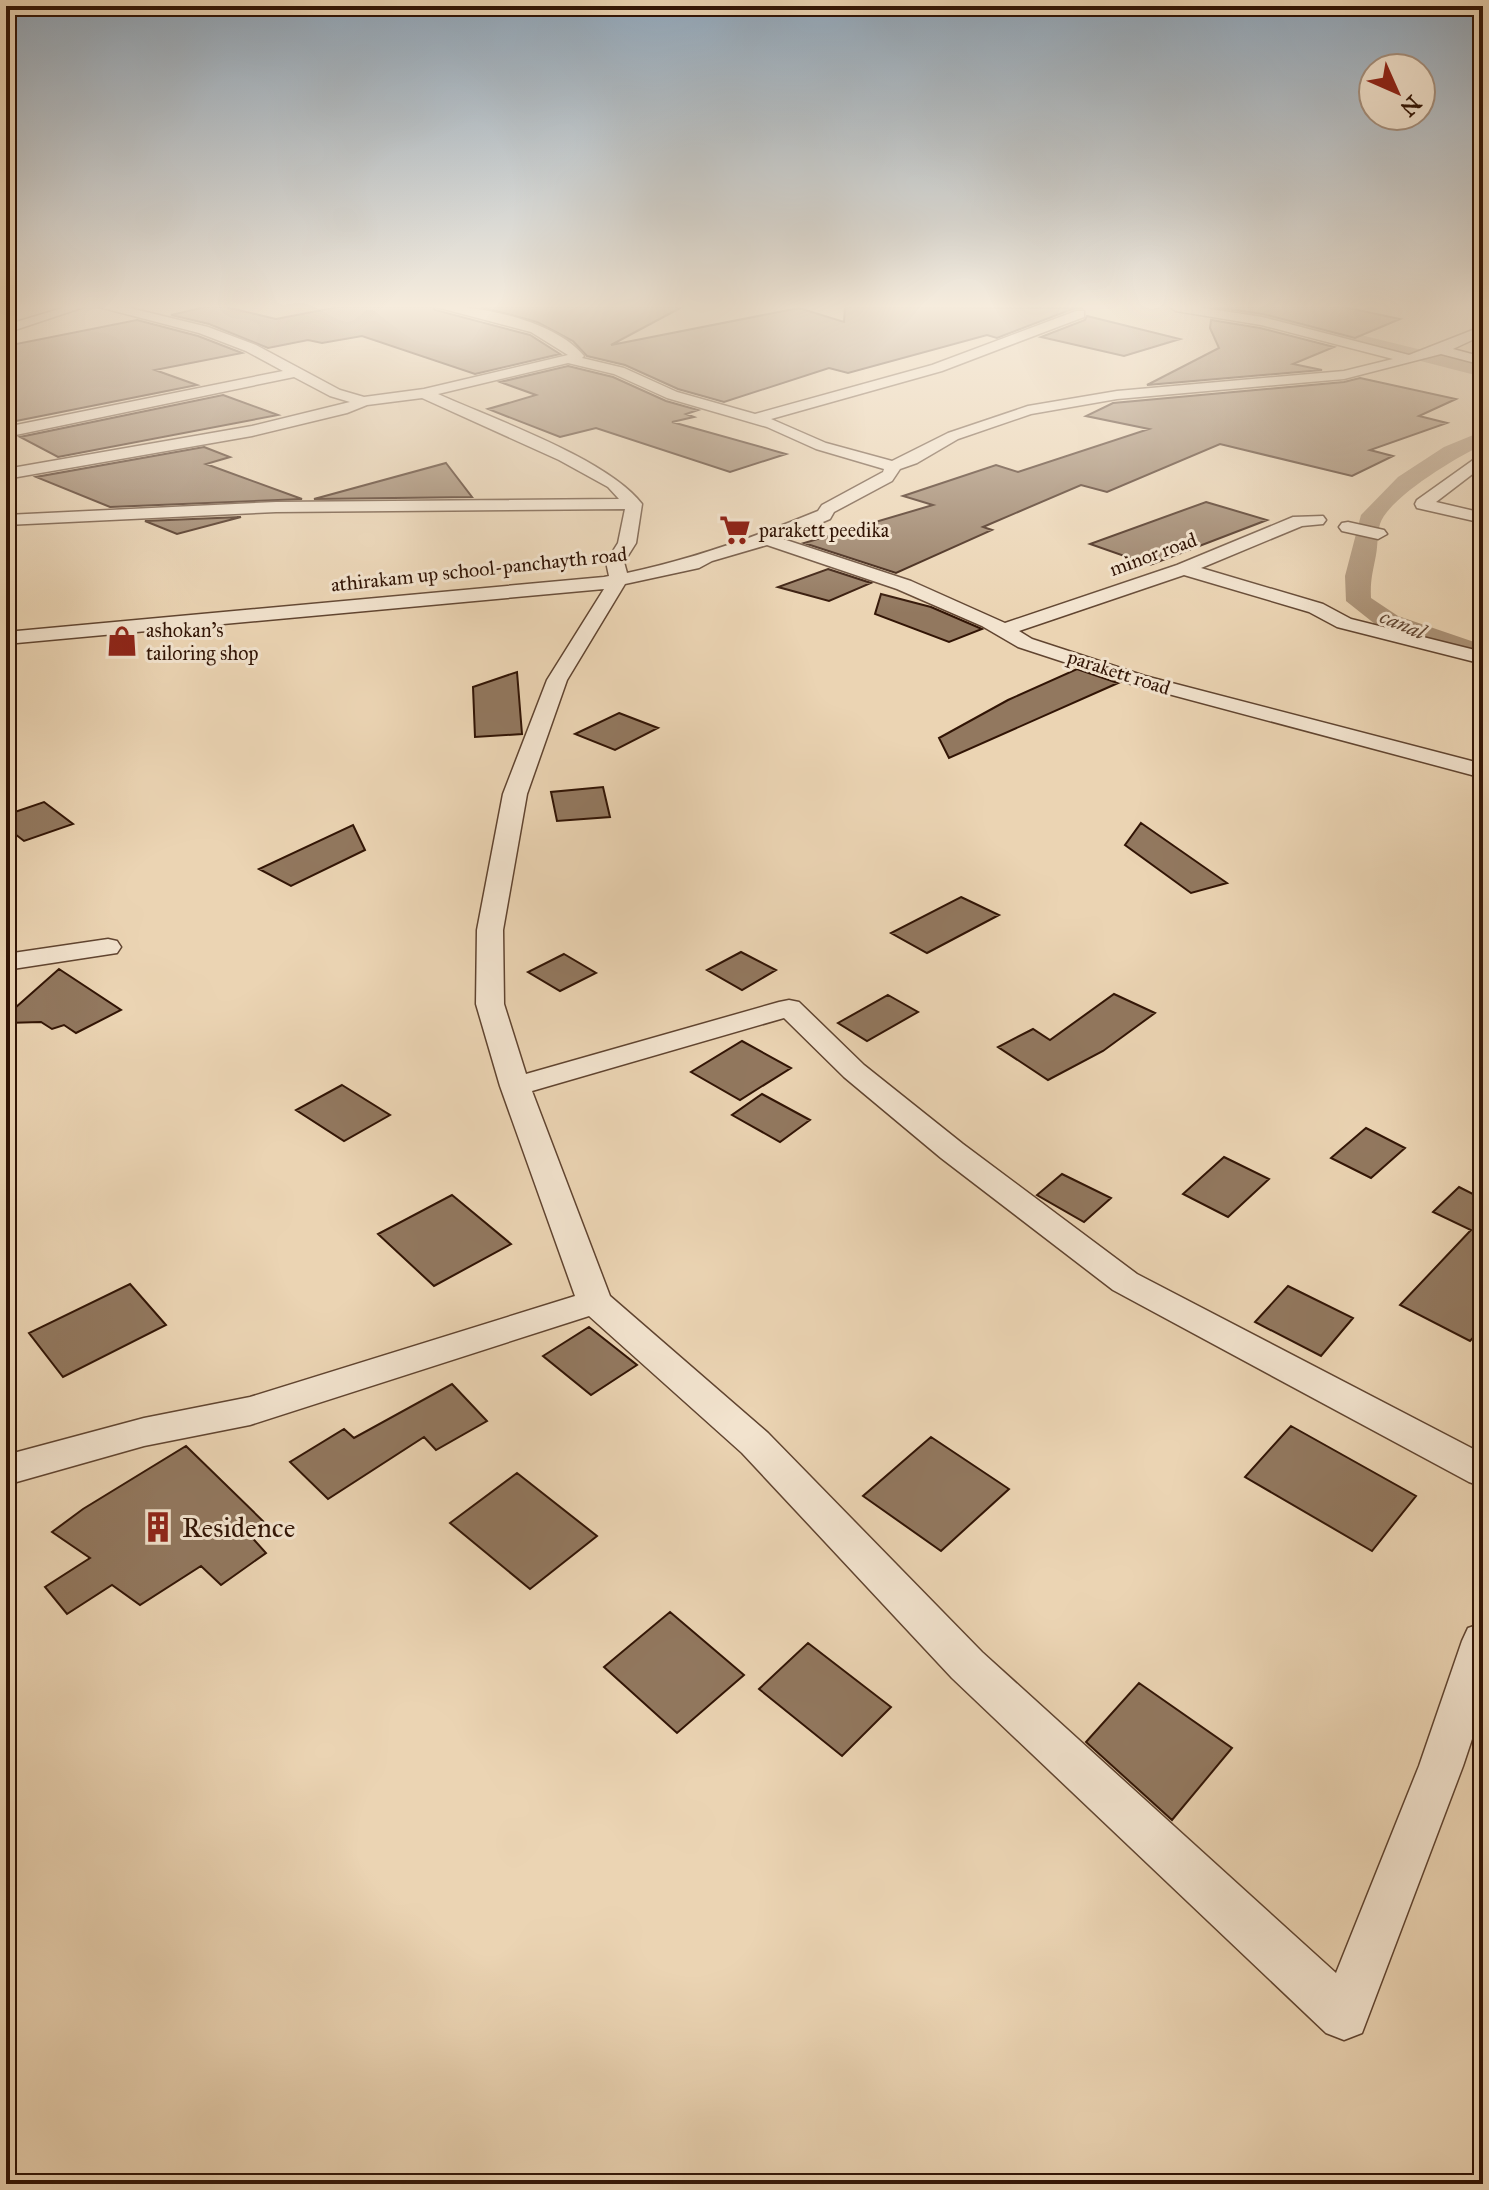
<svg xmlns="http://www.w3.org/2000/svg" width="1489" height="2190" viewBox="0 0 1489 2190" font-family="'IM FELL Great Primer',serif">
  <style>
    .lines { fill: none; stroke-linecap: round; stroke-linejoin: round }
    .canal { fill: #ac9378; fill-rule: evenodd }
    .building { fill: #92785f; stroke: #311405; stroke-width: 2 }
    .street-casing { stroke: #604430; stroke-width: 3 }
    .street { fill: #f2e3ce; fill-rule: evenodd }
    .labels { text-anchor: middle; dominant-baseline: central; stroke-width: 6; stroke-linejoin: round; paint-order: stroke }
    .far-poi-label { font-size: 20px; fill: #311405; stroke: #f2e3ce; text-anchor: start }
    .far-street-label { font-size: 20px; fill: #311405; stroke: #f2e3ce }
    .far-water-label { font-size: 22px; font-style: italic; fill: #624733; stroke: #f2e3ce }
    .near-poi-label { font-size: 28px; fill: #311405; stroke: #f2e3ce; text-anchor: start }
  </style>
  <rect width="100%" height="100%" fill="#ebd4b3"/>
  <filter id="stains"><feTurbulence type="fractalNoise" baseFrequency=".0025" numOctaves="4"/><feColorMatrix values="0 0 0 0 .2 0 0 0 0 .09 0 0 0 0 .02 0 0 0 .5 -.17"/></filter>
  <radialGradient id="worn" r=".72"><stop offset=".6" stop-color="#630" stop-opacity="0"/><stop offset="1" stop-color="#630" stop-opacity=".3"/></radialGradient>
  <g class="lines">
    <!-- canal -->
    <path class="canal" d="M1192 307H1224L1324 326 1483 365V377L1323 336 1200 312Z
      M1483 431V445C1458 456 1388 498 1380 524 1377 534 1378 545 1376 555 1373 571 1370 581 1371 598L1398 616 1483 645V662L1380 628 1346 601 1345 576 1361 515 1398 477 1444 447Z"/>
  </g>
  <!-- building -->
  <path class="building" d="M205 307H225L276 319 338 307H433L435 310 530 335 560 354 475 374 362 336 322 343 308 340 268 348 209 324 171 315Z
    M480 307H682L611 345 799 308 844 322 845 307 1083 308H1075L997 338 987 335 848 373 829 368 724 402 678 389 625 365 587 356 573 341 537 322Z
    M1214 307H1344L1400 319 1355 338 1263 314Z
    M1087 316 1180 339 1124 356 1041 337 1085 320Z
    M137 320 198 336 242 353 155 370 197 385 6 423V346Z
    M1211 320 1260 328 1334 347 1293 364 1322 370 1147 385 1219 348 1210 328Z
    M568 366 613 377 666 401 698 410 686 414 694 417 672 422 786 454 730 472 596 428 560 437 488 409 536 395 500 382Z
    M1360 378 1456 399 1419 416 1447 423 1370 450 1393 456 1352 476 1220 444 1107 492 1081 485 983 527 992 530 896 573 804 543 933 505 903 496 996 465 1018 472 1149 429 1086 416 1113 403 1344 382Z
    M223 395 278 415 58 457 20 437Z
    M204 447 230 457 206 464 302 499 110 507 36 477Z
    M446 463 472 497 314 499Z
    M1206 502 1267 520 1150 565 1090 544Z
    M241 517 177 534 145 521Z
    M828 569 871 583 829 601 778 587Z
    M881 594 931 607 982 629 949 642 875 614Z
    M1077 669 1118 683 949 758 939 738 1008 700Z
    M517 672 522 734 475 737 473 687Z
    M619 713 658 728 615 750 575 734Z
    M603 787 610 817 557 821 551 792Z
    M44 802 73 824 24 841 6 827V815Z
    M1141 823 1227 883 1191 893 1125 845Z
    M353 825 365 850 291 886 259 869Z
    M961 897 999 915 927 953 891 933Z
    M741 952 776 970 742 990 707 970Z
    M564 954 596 973 560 991 528 972Z
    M59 969 121 1010 76 1033 64 1025 52 1029 41 1022 6 1023V1016Z
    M1114 994 1155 1013 1103 1051 1048 1080 998 1047 1033 1029 1050 1040Z
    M888 995 918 1012 867 1041 838 1023Z
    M742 1041 791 1068 740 1100 691 1072Z
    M342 1085 390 1115 344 1141 296 1110Z
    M762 1094 810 1120 780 1142 732 1115Z
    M1366 1128 1405 1148 1371 1178 1331 1158Z
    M1224 1157 1269 1179 1228 1217 1183 1194Z
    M1062 1174 1111 1198 1084 1222 1037 1195Z
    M1459 1187 1483 1199V1327L1470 1341 1400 1305 1471 1230 1433 1212Z
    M452 1195 511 1244 434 1286 378 1234Z
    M130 1284 166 1325 63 1377 29 1333Z
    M1288 1286 1353 1318 1321 1356 1255 1322Z
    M589 1327 637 1365 591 1395 543 1356Z
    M452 1384 487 1421 436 1450 424 1437 328 1499 290 1462 344 1429 354 1438Z
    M1291 1426 1416 1496 1372 1551 1245 1477Z
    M931 1437 1009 1489 941 1551 863 1496Z
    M186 1446 265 1523 248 1533 266 1553 221 1585 201 1566 140 1605 112 1585 67 1614 45 1587 90 1558 52 1532 83 1509Z
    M517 1473 597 1536 530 1589 450 1523Z
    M670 1612 744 1675 677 1733 604 1667Z
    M808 1643 891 1707 842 1756 759 1689Z
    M1139 1683 1232 1748 1172 1820 1086 1742Z"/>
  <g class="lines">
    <defs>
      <path id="street" d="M66 307H84L6 333V325Z
        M99 307 130 308 208 327 256 345 340 390 364 397 424 389 568 355 531 332 436 307C478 304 556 321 584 356L582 358 624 368 677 392 755 414 932 365 1076 311H1084V317L942 371 771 419 826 443 892 461 948 433 1028 406 1117 391 1344 371 1393 359 1261 325 1176 311 1170 307H1197L1262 317 1409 355 1483 326V335L1453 349 1483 357V365L1441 354 1344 379 1117 399 1031 414 958 439 917 463 900 469 892 481 834 512 830 519 783 539 911 581 1005 623 1177 565 1293 517 1323 516 1326 520 1323 524 1302 526 1201 568 1323 604 1351 619 1483 652V664L1337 627 1309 612 1184 575 1019 631 1032 639 1145 676 1483 764V778L1131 684 1018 647 982 626 897 589 767 545 712 561 699 568 625 584 567 680 527 794 503 930 504 1004 526 1074 779 1002 789 1000 799 1002 864 1065 963 1144 1137 1274 1483 1454V1487L1469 1482 1113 1290 941 1158 844 1077 784 1018 532 1091 610 1296 768 1433 982 1652 1336 1973 1419 1766 1462 1641 1468 1628 1483 1623V1706L1463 1766 1362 2033 1344 2040 1326 2033 952 1678 742 1453 589 1316 250 1425 144 1446 6 1485V1455L144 1418 250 1397 575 1296 500 1086 476 1004 477 930 503 794 547 680 604 589 6 644V632L604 577 609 576 606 562 618 543 625 509 276 512 6 525V515L276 502 619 499 608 487 559 460 422 398 367 405 347 413 252 436 6 479V469L252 426 350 402 330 396 294 377 6 437V427L283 371 246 351 199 333ZM568 363 614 374 667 398 767 427 816 449 884 469 883 472 822 505 818 511C755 537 693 559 627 573L624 562 636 543 642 504C608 459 493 419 438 394Z
        M1483 453V466L1436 502 1483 513V523L1417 508 1415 504 1417 500Z
        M1348 522 1384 530 1387 534 1378 539 1342 531 1339 527 1342 523Z
        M108 939 117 941 121 947 117 953 6 970V954Z"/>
    </defs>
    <!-- street casing -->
    <use href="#street" class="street-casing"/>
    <!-- street -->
    <use href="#street" class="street"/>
  </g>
  <!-- sky -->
  <linearGradient id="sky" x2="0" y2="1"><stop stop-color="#90a7bb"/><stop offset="0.5" stop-color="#f6ecdd"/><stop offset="1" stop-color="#f6ecdd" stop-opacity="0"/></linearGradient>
  <rect width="1489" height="613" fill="url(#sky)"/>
  <!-- icons -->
  <defs>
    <symbol id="supermarket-bare" viewBox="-9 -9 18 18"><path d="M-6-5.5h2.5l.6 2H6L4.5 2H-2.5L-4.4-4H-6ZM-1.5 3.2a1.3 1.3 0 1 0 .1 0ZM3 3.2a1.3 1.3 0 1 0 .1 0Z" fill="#8f2418" stroke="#f2e3ce" stroke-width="2.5" paint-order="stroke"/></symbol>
    <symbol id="shop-bare" viewBox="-9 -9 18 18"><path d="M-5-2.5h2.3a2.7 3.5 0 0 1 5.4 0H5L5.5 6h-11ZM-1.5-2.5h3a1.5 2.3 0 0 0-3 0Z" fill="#8f2418" stroke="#f2e3ce" stroke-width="2.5" paint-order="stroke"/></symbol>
    <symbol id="building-bare" viewBox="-9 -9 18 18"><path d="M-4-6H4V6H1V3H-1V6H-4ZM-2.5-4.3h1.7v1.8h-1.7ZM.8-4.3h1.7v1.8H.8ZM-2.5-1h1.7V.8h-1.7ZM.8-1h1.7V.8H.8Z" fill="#8f2418" stroke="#f2e3ce" stroke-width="2.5" paint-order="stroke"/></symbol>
  </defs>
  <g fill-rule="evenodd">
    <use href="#supermarket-bare" x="713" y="508" width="44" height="44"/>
    <use href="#shop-bare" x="100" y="619" width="44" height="44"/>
    <use href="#building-bare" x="136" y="1505" width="44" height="44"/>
  </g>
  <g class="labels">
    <!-- far-poi labels -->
    <g class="far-poi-label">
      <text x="759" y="530">parakett peedika</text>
      <text x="146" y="630">ashokan's<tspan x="146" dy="23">tailoring shop</tspan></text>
    </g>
    <!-- far-street labels -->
    <g class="far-street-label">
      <text transform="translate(1153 554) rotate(-20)">minor road</text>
      <text transform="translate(479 569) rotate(-6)">athirakam up school-panchayth road</text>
      <text transform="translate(1119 672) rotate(18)">parakett road</text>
    </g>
    <!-- far-water labels -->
    <g class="far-water-label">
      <text transform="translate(1403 624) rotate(23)">canal</text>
    </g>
    <!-- near-poi labels -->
    <g class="near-poi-label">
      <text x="182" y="1527">Residence</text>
    </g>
  </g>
  <!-- margin -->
  <rect width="1489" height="2190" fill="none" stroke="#ebd4b3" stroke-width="32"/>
  <rect x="8" y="8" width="1473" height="2174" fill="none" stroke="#311405" stroke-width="4"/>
  <rect x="16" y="16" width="1457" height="2158" fill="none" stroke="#311405" stroke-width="2"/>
  <!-- north arrow -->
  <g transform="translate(1397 92) rotate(135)"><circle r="38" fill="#f2e3ce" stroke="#a5907e" stroke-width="2"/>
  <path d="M0-6L14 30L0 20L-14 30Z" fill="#8f2418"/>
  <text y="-12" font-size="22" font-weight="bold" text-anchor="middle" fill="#311405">N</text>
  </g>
  <rect width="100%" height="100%" filter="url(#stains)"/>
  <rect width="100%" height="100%" fill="url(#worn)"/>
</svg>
